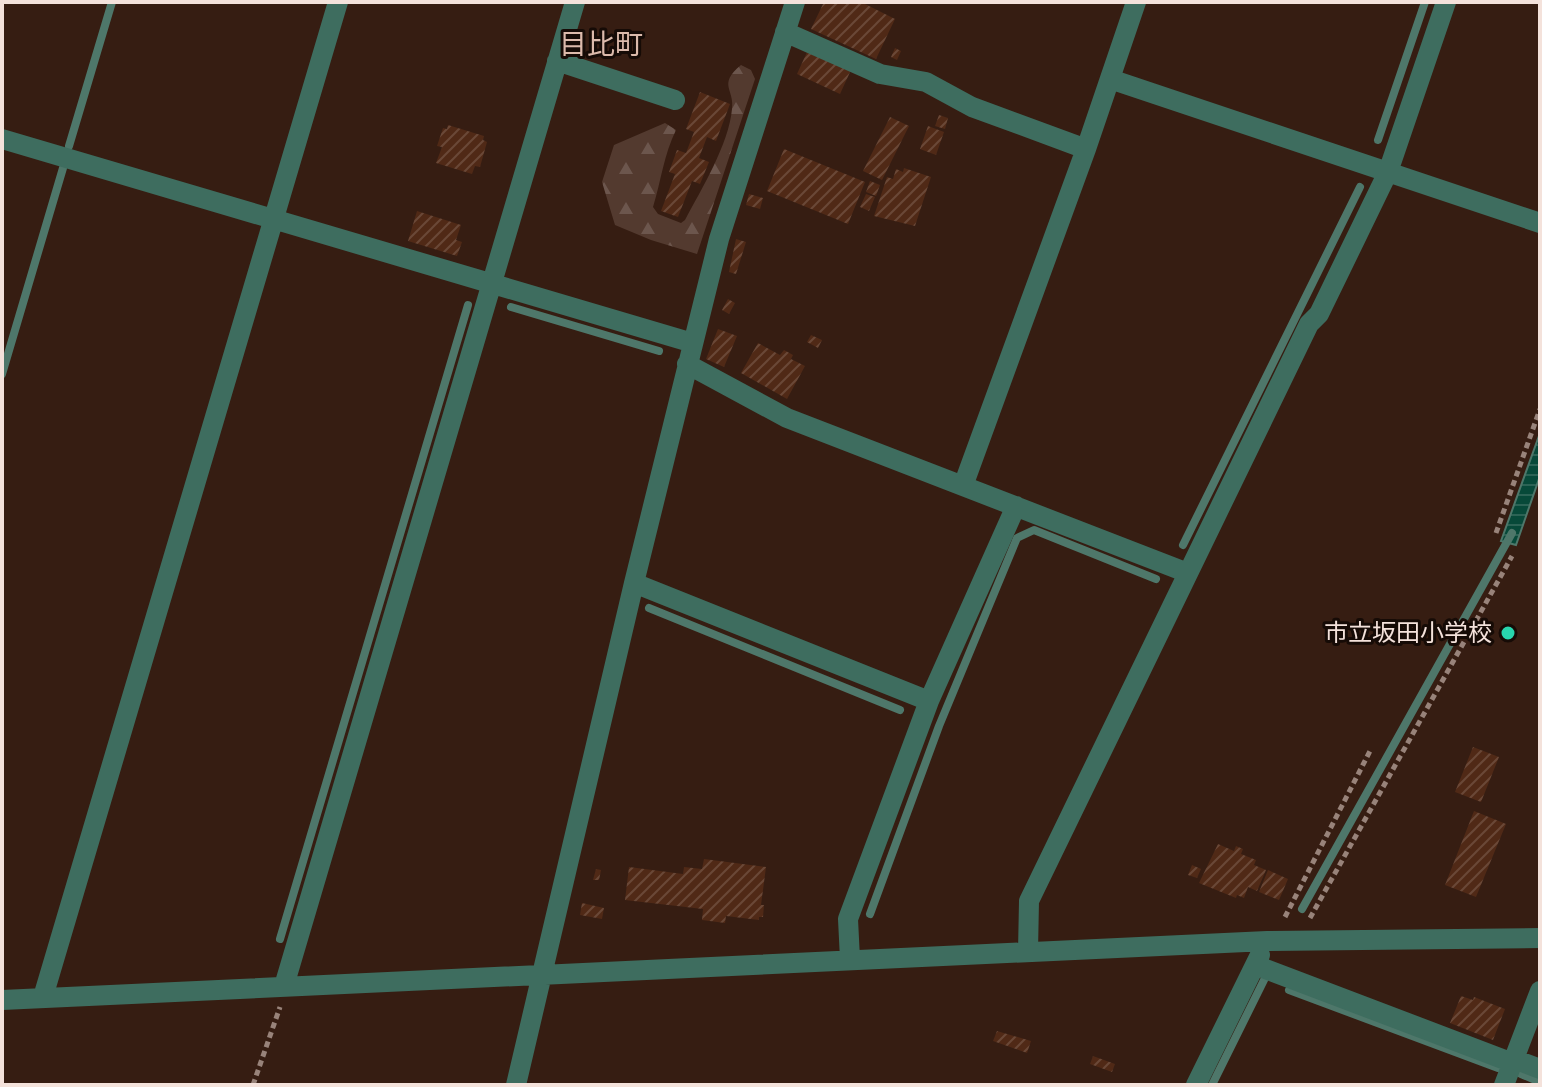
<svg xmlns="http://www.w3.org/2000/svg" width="1542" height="1087" viewBox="0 0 1542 1087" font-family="'Varela Round','Noto Sans JP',sans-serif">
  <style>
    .forest { fill: url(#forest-firs) }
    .water { fill: url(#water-rules); stroke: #4e776a; stroke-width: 2 }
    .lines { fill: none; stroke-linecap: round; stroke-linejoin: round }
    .stream { stroke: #4e776a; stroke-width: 8 }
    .building { fill: url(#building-hatch) }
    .path { stroke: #98837a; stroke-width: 5; stroke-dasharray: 6 4; stroke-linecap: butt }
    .minor { stroke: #3e6d5f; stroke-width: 20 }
    .poi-dot { fill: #28d5ad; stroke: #160b06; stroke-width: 3 }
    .labels { text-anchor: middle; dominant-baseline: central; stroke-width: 6; stroke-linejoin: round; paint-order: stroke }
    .poi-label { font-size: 24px; fill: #f4e2db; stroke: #160b06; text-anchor: end }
    .quarter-label { font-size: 28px; fill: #dcbaab; stroke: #160b06 }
  </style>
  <defs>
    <pattern id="forest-firs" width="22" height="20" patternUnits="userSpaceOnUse" patternTransform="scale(2)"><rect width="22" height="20" fill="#533a2f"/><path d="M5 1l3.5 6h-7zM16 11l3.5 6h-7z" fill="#6c564d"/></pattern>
    <pattern id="water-rules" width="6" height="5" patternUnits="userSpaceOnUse" patternTransform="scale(2)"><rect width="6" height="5" fill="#074939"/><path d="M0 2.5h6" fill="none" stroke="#2c6355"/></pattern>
    <pattern id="building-hatch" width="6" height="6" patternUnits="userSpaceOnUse" patternTransform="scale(2)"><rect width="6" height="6" fill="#502916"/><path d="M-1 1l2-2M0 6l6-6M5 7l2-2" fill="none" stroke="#6a4837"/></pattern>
  </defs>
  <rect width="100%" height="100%" fill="#361d12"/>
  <!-- forest -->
  <path class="forest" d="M741 65 751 70 755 79 697 254 651 240 615 225 602 182 614 145 665 123 676 130C664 154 661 181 653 207L658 214 681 223 685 220C701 190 729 144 732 109 735 89 717 85 741 65Z"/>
  <!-- water -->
  <path class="water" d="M1540 433V476L1516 545 1501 541Z"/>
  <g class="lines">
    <!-- stream -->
    <path class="stream" d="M1378 140 1425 2
      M69 146 112 2
      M511 307 659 351
      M2 374 63 168
      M1183 545 1360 187
      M649 608 900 710
      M1302 909 1512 533
      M870 914 939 726 1017 538 1034 530 1156 579
      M280 939 468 305
      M1289 990 1498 1068
      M1521 1074 1540 1082
      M1212 1085 1265 978"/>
  </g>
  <!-- building -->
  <path class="building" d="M824 2H861L895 19 876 59 811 29Z
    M895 48 901 51 897 60 891 57Z
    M808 50 851 70 840 94 797 74Z
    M700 92 730 104 716 141 707 137 699 158 709 162 700 184 692 181 678 217 661 211 675 174 669 172 677 150 686 153 694 132 686 129Z
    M939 115 948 118 945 129 935 126Z
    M890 117 909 126 882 180 863 171Z
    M448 125 484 136 483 140 487 142 480 167 475 166 472 174 436 163 442 147 437 146 443 128 447 129Z
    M928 126 944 132 936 155 920 149Z
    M784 149 865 182 848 224 767 191Z
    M904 168 931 177 915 226 874 216 887 177 893 179 896 169 903 172Z
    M870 181 880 185 876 196 866 192Z
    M749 194 763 198 760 209 746 205Z
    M866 194 875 197 869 211 860 207Z
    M417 211 461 225 456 240 462 242 457 256 408 241Z
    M736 239 746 242 736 274 729 272Z
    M728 299 735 303 729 314 722 310Z
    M718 329 737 336 724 367 706 359Z
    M811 335 822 340 818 348 807 342Z
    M758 343 780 355 784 350 793 355 791 359 805 366 787 399 741 373Z
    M1473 747 1499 757 1481 802 1455 792Z
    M1474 811 1506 824 1476 897 1445 885Z
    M1218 844 1234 851 1236 846 1243 849 1241 854 1256 860 1254 865 1266 870 1257 891 1248 887 1244 898 1237 895 1236 898 1199 883Z
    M704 859 766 867 761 905H764L763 917H759V920L726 916 725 923 702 920 703 909 625 900 629 867 683 874 684 867 702 869Z
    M1192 865 1201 869 1197 878 1188 875Z
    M596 869 601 870 599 880H593Z
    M1268 870 1288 879 1279 900 1259 892Z
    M582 903 604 908 602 919 580 915Z
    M1461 996 1473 1000 1474 997 1505 1009 1493 1040 1450 1023Z
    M997 1031 1031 1041 1027 1053 993 1041Z
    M1093 1056 1115 1064 1112 1072 1090 1064Z"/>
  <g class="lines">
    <!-- path -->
    <path class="path" d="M1496 533 1540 409
      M1285 917 1370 751
      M1310 918 1512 556
      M253 1085 280 1007"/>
    <!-- minor -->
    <path class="minor" d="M785 32 880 74 926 82 972 107 1086 149
      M557 61 675 100
      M1110 79 1540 223
      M2 139 693 343
      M687 364 787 418 1188 573
      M963 486 1086 149 1136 2
      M634 583 929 701
      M1028 951 1029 901 1309 324 1319 314 1388 172 1446 2
      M850 959 848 919 929 701 1016 506
      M1255 965 1513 1063
      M284 986 575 2
      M43 997 338 2
      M2 1000 1267 941 1540 938
      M1514 1059 1540 1069
      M516 1085 634 583 719 239 795 2
      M1196 1085 1260 955
      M1504 1085 1540 991"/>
  </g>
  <!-- markers -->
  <circle class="poi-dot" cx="1508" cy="633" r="8"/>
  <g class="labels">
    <!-- poi labels -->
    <g class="poi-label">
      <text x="1492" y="633">市立坂田小学校</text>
    </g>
    <!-- quarter labels -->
    <g class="quarter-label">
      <text x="601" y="45">目比町</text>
    </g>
  </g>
  <!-- border -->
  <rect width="1542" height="1087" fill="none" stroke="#f4e2db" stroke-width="8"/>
</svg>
